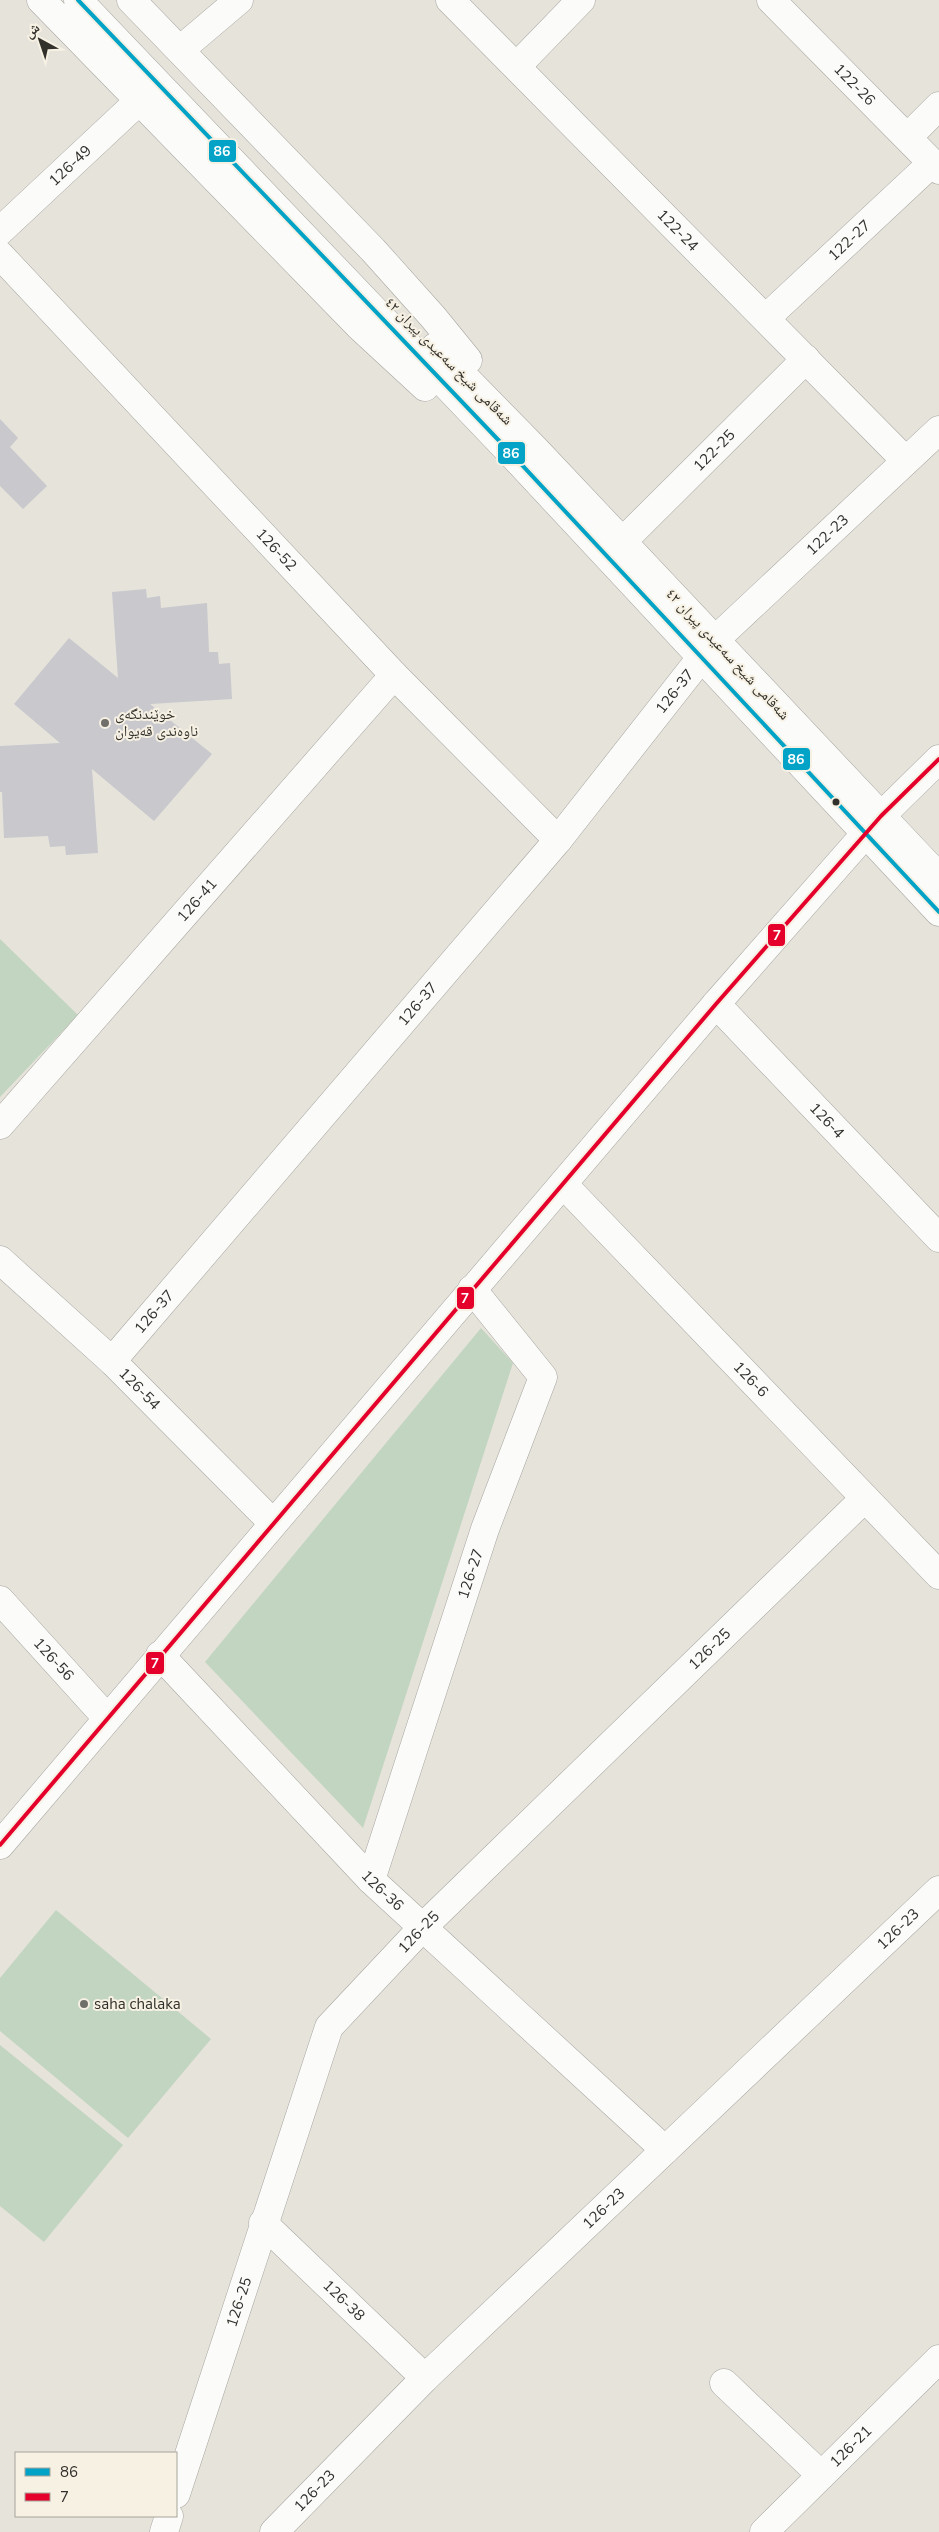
<svg xmlns="http://www.w3.org/2000/svg" width="939" height="2532" viewBox="0 0 939 2532" font-family="'Nunito Sans','Noto Naskh Arabic',sans-serif">
  <style>
    .green { fill: #c2d5c1 }
    .building { fill: #c8c8cd }
    .lines { fill: none; stroke-linecap: round; stroke-linejoin: round }
    .minor-casing { stroke: #a8a6a0; stroke-width: 29 }
    .major-casing { stroke: #a8a6a0; stroke-width: 29 }
    .minor { stroke: #fbfbfa; stroke-width: 28 }
    .major { stroke: #fbfbfa; stroke-width: 28 }
    .bus-1-casing { stroke: #f7f1e4; stroke-width: 8 }
    .bus-2-casing { stroke: #f7f1e4; stroke-width: 8 }
    .bus-1 { stroke: #02a3c6; stroke-width: 4 }
    .bus-2 { stroke: #e4002b; stroke-width: 4 }
    .poi-dot { fill: #716f69; stroke: #f7f1e4; stroke-width: 2 }
    .bus-dot { fill: #32302b; stroke: #f7f1e4; stroke-width: 2 }
    .labels { text-anchor: middle; dominant-baseline: central; stroke-width: 4; stroke-linejoin: round; paint-order: stroke }
    .street-label { font-size: 15px; fill: #32302b; stroke: #f7f1e4 }
    .poi-label { font-size: 15px; fill: #32302b; stroke: #f7f1e4; text-anchor: start }
    .line-badge { stroke: #f7f1e4; stroke-width: 2 }
    .badge-label { font-size: 14px; text-anchor: middle; font-weight: bold; fill: #fff }
  </style>
  <rect width="100%" height="100%" fill="#e6e3db"/>
  <!-- green -->
  <path class="green" d="M0 939 78 1015 0 1097Z
    M481 1328 513 1363 363 1828 205 1662Z
    M56 1910 211 2039 128 2138 0 2031V1978Z
    M0 2045 123 2145 44 2242 0 2206Z"/>
  <!-- building -->
  <path class="building" d="M0 419 18 438 10 447 47 486 23 509 0 486Z
    M146 589 147 598 160 596 161 608 207 603 209 652H218L219 664 230 663 232 699 150 704 212 754 154 821 92 769 98 853 66 855 65 846 50 847 48 836 4 838 2 792H0V746L60 743 14 704 69 638 118 678 112 592Z"/>
  <g class="lines">
    <defs>
      <g id="minor">
        <path id="s1" d="M450 0 905 460"/>
        <path id="s2" d="M771 0 939 170"/>
        <path d="M180 50 239 0"/>
        <path d="M517 66 581 0"/>
        <path d="M908 137 939 106"/>
        <path id="s3" d="M0 231 140 100"/>
        <path id="s4" d="M0 255 394 675 558 840"/>
        <path id="s5" d="M766 318 932 163"/>
        <path id="s6" d="M622 542 806 359"/>
        <path id="s7" d="M716 1004 939 1238"/>
        <path id="s8" d="M0 1125 394 675"/>
        <path id="s9" d="M563 1184 939 1575"/>
        <path id="s10" d="M0 1260 112 1361 273 1523"/>
        <path id="s11" d="M112 1361 558 840 715 640 939 430"/>
        <path id="s12" d="M0 1600 107 1718"/>
        <path id="s13" d="M160 1655 371 1880 665 2150"/>
        <path d="M0 1845 716 1004 881 816 939 759"/>
        <path id="s14" d="M371 1880 485 1529 543 1377 472 1289"/>
        <path id="s15" d="M263 2223 425 2378"/>
        <path d="M724 2383 821 2475"/>
        <path id="s16" d="M176 2494 329 2027 423 1927 865 1498"/>
        <path d="M164 2532 169 2516"/>
        <path id="s17" d="M274 2532 425 2378 939 1890"/>
        <path id="s18" d="M764 2532 939 2359"/>
      </g>
      <path id="major" d="M41 0 360 327 425 387
        M78 0 507 449 939 912
        M131 0 373 250 433 317 468 360
        M435 347 535 449 939 877"/>
    </defs>
    <!-- minor casing -->
    <use href="#minor" class="minor-casing"/>
    <!-- major casing -->
    <use href="#major" class="major-casing"/>
    <!-- minor -->
    <use href="#minor" class="minor"/>
    <!-- major -->
    <use href="#major" class="major"/>
    <defs>
      <path id="bus-1" d="M78 0 507 449 939 912"/>
      <path id="bus-2" d="M0 1845 716 1004 881 816 939 759"/>
    </defs>
    <!-- bus-1 casing -->
    <use href="#bus-1" class="bus-1-casing"/>
    <!-- bus-2 casing -->
    <use href="#bus-2" class="bus-2-casing"/>
    <!-- bus-1 -->
    <use href="#bus-1" class="bus-1"/>
    <!-- bus-2 -->
    <use href="#bus-2" class="bus-2"/>
  </g>
  <!-- markers -->
  <g class="poi-dot">
    <circle cx="105" cy="723" r="5"/>
    <circle cx="84" cy="2004" r="5"/>
  </g>
  <circle class="bus-dot" cx="836" cy="802" r="4.5"/>
  <g class="labels">
    <!-- street labels -->
    <g class="street-label">
      <text stroke="none"><textPath href="#s2" startOffset="119">122-26</textPath></text>
      <text stroke="none"><textPath href="#s3" startOffset="96">126-49</textPath></text>
      <text stroke="none"><textPath href="#s1" startOffset="324">122-24</textPath></text>
      <text stroke="none"><textPath href="#s5" startOffset="114">122-27</textPath></text>
      <text transform="translate(449 361) rotate(45)">شەقامی شیخ سەعیدی پیران ٤٢</text>
      <text stroke="none"><textPath href="#s6" startOffset="130">122-25</textPath></text>
      <text stroke="none"><textPath href="#s11" startOffset="1094">122-23</textPath></text>
      <text stroke="none"><textPath href="#s4" startOffset="404">126-52</textPath></text>
      <text transform="translate(728 654) rotate(47)">شەقامی شیخ سەعیدی پیران ٤٢</text>
      <text stroke="none"><textPath href="#s11" startOffset="875">126-37</textPath></text>
      <text stroke="none"><textPath href="#s8" startOffset="299">126-41</textPath></text>
      <text stroke="none"><textPath href="#s11" startOffset="470">126-37</textPath></text>
      <text stroke="none"><textPath href="#s7" startOffset="161">126-4</textPath></text>
      <text stroke="none"><textPath href="#s11" startOffset="65">126-37</textPath></text>
      <text stroke="none"><textPath href="#s9" startOffset="271">126-6</textPath></text>
      <text stroke="none"><textPath href="#s10" startOffset="190">126-54</textPath></text>
      <text stroke="none"><textPath href="#s14" startOffset="322">126-27</textPath></text>
      <text stroke="none"><textPath href="#s16" startOffset="1028">126-25</textPath></text>
      <text stroke="none"><textPath href="#s12" startOffset="80">126-56</textPath></text>
      <text stroke="none"><textPath href="#s13" startOffset="324">126-36</textPath></text>
      <text stroke="none"><textPath href="#s17" startOffset="868">126-23</textPath></text>
      <text stroke="none"><textPath href="#s16" startOffset="622">126-25</textPath></text>
      <text stroke="none"><textPath href="#s17" startOffset="462">126-23</textPath></text>
      <text stroke="none"><textPath href="#s15" startOffset="112">126-38</textPath></text>
      <text stroke="none"><textPath href="#s16" startOffset="202">126-25</textPath></text>
      <text stroke="none"><textPath href="#s18" startOffset="122">126-21</textPath></text>
      <text stroke="none"><textPath href="#s17" startOffset="58">126-23</textPath></text>
    </g>
    <!-- poi labels -->
    <g class="poi-label">
      <text x="115" y="714">خوێندنگەی<tspan x="115" dy="17">ناوەندی قەیوان</tspan></text>
      <text x="94" y="2004">saha chalaka</text>
    </g>
  </g>
  <g class="line-badge">
    <rect x="208" y="139" width="29" height="24" rx="5" fill="#02a3c6"/>
    <rect x="497" y="441" width="29" height="24" rx="5" fill="#02a3c6"/>
    <rect x="782" y="747" width="29" height="24" rx="5" fill="#02a3c6"/>
    <rect x="767" y="923" width="19" height="24" rx="5" fill="#e4002b"/>
    <rect x="456" y="1286" width="19" height="24" rx="5" fill="#e4002b"/>
    <rect x="145" y="1651" width="20" height="24" rx="5" fill="#e4002b"/>
  </g>
  <g class="badge-label">
    <text x="222" y="156">86</text>
    <text x="511" y="458">86</text>
    <text x="796" y="764">86</text>
    <text x="777" y="940">7</text>
    <text x="465" y="1303">7</text>
    <text x="155" y="1668">7</text>
  </g>
  <!-- legend -->
  <rect x="15" y="2452" width="162" height="65" fill="#f7f1e4" stroke="#a8a49a"/>
  <rect x="25" y="2468" width="25" height="8" fill="#02a3c6" stroke="#a8a49a"/>
  <text x="60" y="2477" font-size="15" fill="#32302b">86</text>
  <rect x="25" y="2493" width="25" height="8" fill="#e4002b" stroke="#a8a49a"/>
  <text x="60" y="2502" font-size="15" fill="#32302b">7</text>
  <!-- north arrow -->
  <g transform="translate(40 40) rotate(320)" stroke="#f7f1e4" stroke-width="4" paint-order="stroke">
  <path d="M0-4L9 19L0 12L-9 19Z" fill="#32302b"/>
  <text y="-8" font-size="14" font-weight="bold" text-anchor="middle" fill="#32302b">ش</text>
  </g>
</svg>
